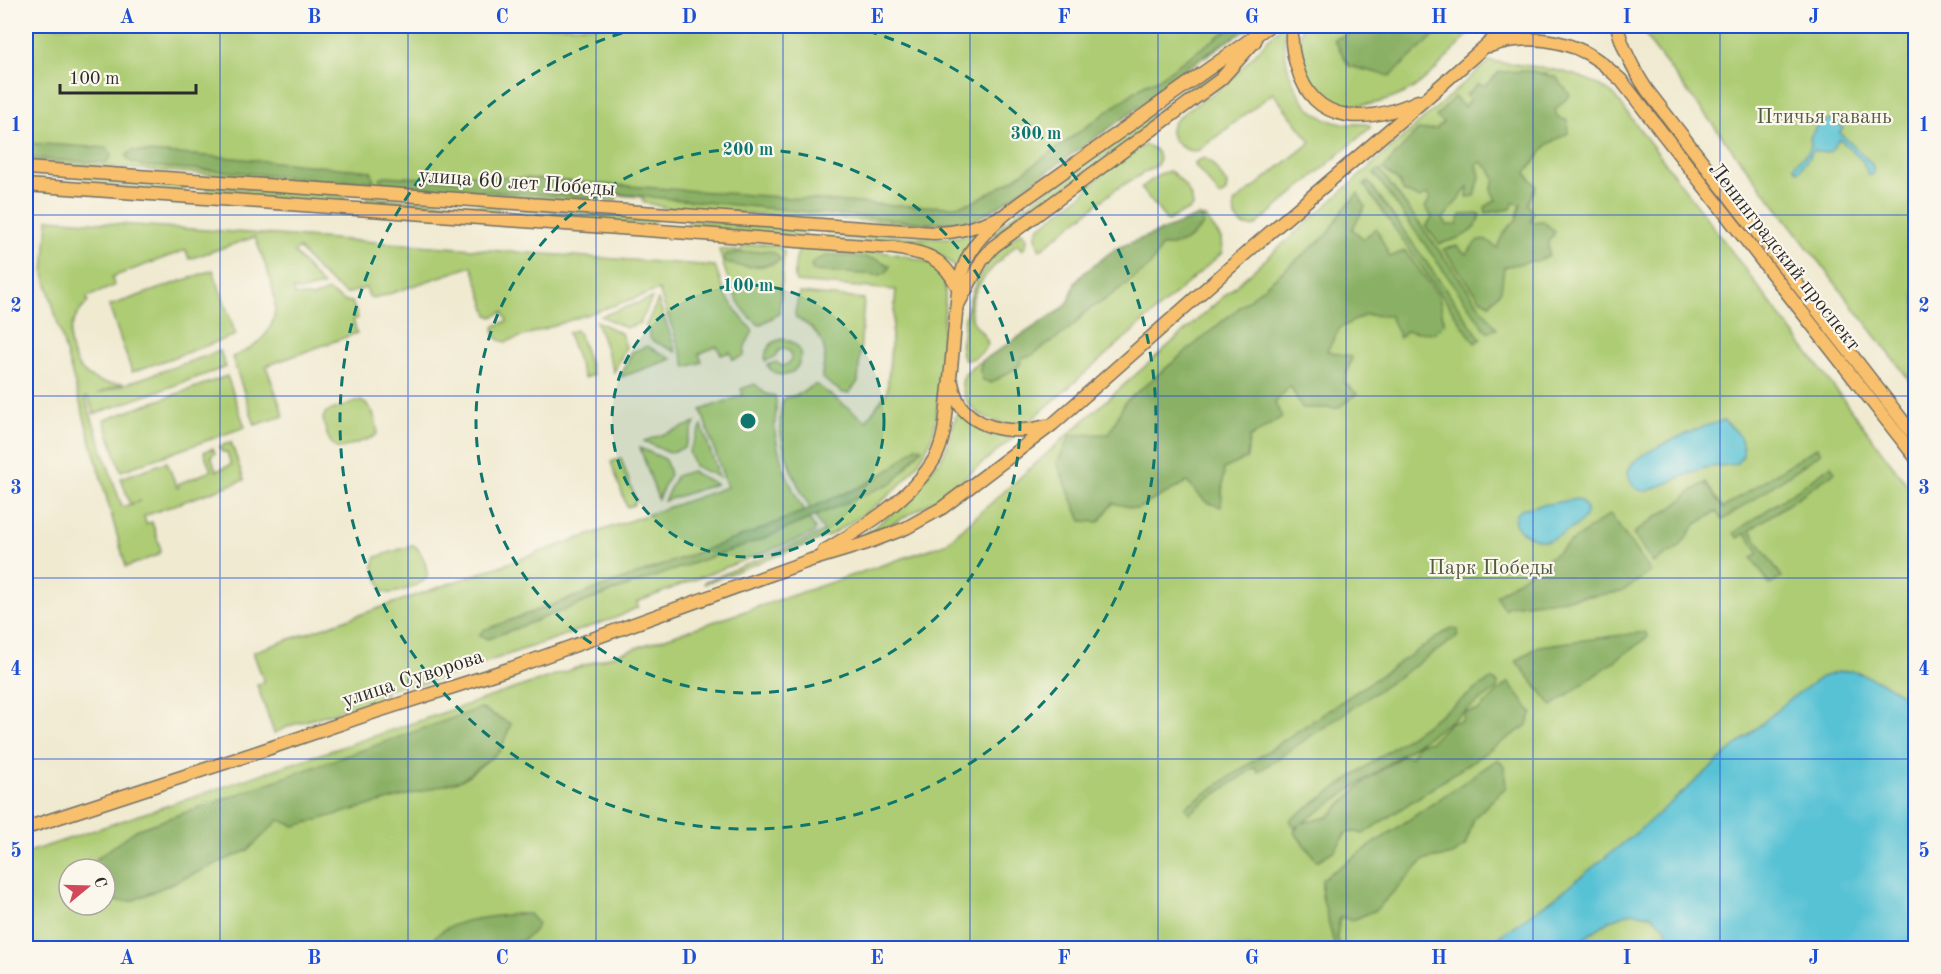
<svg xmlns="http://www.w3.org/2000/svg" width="1941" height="974" viewBox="0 0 1941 974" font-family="'Old Standard TT',serif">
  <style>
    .green { fill: #adcc73; stroke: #6c7c4f; stroke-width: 1.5; fill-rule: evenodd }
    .forest { fill: #8ab065; stroke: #5a6e48; stroke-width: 1.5 }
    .water { fill: #59c2d5; stroke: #427680; stroke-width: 1.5 }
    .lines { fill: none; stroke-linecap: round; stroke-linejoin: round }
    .primary-casing { stroke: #706e65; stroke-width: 15 }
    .primary { stroke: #f8bf6c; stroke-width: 12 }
    .grid { fill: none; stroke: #1d4ed8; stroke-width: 1.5; stroke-opacity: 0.55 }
    .ring { fill: none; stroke: #0f766e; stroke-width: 3; stroke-dasharray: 10 8 }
    .labels { text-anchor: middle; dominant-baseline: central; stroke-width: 4.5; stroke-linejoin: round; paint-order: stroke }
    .park-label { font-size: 21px; fill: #525b41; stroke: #fbf7ec }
    .street-label { font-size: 21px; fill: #2b2b2b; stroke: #fbf7ec }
    .centre { fill: #0f766e; stroke: #fbf7ec; stroke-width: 3 }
    .ring-label { font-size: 18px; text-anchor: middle; font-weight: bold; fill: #0f766e; stroke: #fbf7ec; stroke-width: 4.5; stroke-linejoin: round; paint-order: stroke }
    .neatline { fill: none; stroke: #1d4ed8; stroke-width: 2 }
    .grid-label { font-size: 20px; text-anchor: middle; font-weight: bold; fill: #1d4ed8 }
  </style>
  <rect width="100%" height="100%" fill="#fbf7ec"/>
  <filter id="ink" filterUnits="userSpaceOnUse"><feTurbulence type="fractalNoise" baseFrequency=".0167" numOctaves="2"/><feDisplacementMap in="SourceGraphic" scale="12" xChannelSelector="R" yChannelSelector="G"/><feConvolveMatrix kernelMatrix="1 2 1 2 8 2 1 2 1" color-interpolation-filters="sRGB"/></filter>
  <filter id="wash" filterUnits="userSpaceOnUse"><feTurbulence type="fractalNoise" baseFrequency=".008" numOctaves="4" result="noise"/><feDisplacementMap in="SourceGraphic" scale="24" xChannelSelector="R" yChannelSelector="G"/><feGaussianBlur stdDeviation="1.35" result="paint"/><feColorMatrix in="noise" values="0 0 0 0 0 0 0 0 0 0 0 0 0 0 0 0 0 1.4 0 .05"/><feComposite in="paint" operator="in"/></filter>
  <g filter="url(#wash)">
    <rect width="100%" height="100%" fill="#f0ead1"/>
    <!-- green -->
    <path class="green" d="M26 26H1248L1107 128 974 218 959 223 932 225 666 208 643 202 642 197 617 195 616 200 590 202 26 161Z
      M1281 26H1285C1281 63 1296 114 1338 123 1348 126 1359 122 1370 125V128L1255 226C1246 228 1240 225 1235 217L1234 203 1311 142 1273 93 1199 150C1183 155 1162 135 1175 121 1189 105 1212 97 1227 83 1246 65 1263 44 1281 26Z
      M1302 26H1475C1459 45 1427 82 1405 93 1369 110 1323 114 1305 71 1299 55 1298 42 1302 26Z
      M1644 26H1915V387L1651 44 1645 33Z
      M1489 61C1531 67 1579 67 1614 95L1915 495V948H26V853L945 544ZM69 869H105V905H69Z
      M1222 67V72L1018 221 990 237 1013 215 1217 68Z
      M1145 145C1154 147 1159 151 1159 161L1156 166 1116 189 1040 250C1037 242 1034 236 1038 228L1084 193 1103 173Z
      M1204 158 1211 162 1227 184 1226 192 1220 196 1194 164 1197 161Z
      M1169 171C1179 176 1192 193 1193 205L1190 209 1167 221 1141 188 1160 174Z
      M84 177 186 184 185 192 83 184Z
      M207 186 345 196 344 203 207 193Z
      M367 197 499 207 498 214 366 205Z
      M523 208 655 218 654 225 523 216Z
      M1199 216 1206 218 1221 238 1222 253 1029 422C1007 430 966 417 963 390 962 386 962 380 964 376 968 369 976 365 982 361L980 371 991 383 1019 366 1022 357 1075 324 1086 311 1103 301 1161 246C1183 246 1189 241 1203 225V220Z
      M48 219 715 266 726 296 738 313 753 331 745 346 744 356 733 360 730 352 721 355 717 346 699 354 702 362 686 367 659 290 506 342C497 340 491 335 495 326L507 321 503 312 492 317 488 315 472 266 374 299 369 296 366 288 346 294C327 281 312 266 299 248L294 252 323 286 300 291 293 289 295 295 313 297 328 291 344 301 352 302 358 318 353 320 357 333 266 366 284 416 255 425 232 357C298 331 273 287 255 237L189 259 186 250 112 277 114 286 87 297 88 302C81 310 73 318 71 330 67 347 76 370 92 378 103 384 113 384 124 383L97 394 220 351 226 367 94 414 88 397 85 398 122 507 140 501 130 504 121 478 167 462 177 488 179 487 178 484 211 471 204 452 213 448 215 453 211 456 216 471 231 465 227 452H222L219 447 231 442 244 480 144 516 146 524 152 522 161 550 158 555 126 567 44 274Z
      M688 220 806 229 805 236 688 228Z
      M827 230C870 233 935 244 976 234L967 248 957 272C946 254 929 248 908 243L827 238Z
      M1021 232C1030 236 1028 245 1022 250L1017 244C1000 260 960 294 973 321 978 330 986 335 988 344 985 351 973 361 965 360 959 353 962 343 963 334 967 290 984 257 1021 232Z
      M762 244 778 246 784 252 779 314 759 325C735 308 726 276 719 249L741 251 742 246Z
      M801 247C832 249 919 249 939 270 949 280 944 315 943 328 941 354 940 380 937 406 936 415 936 425 933 433 918 481 869 513 828 536L704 584V582L824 532C803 497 769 440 784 398L797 395 814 385H817L866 421 887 392 896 290 796 282C793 272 795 255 801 247Z
      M213 270 236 335 132 372 109 306Z
      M799 293 864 299 858 382 849 393H843L822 378C821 372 824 366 825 359 826 340 813 326 796 318L795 313Z
      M652 298 640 323 626 328 601 316Z
      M658 300 676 352 651 340 646 325Z
      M596 321 621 333 626 347 614 372Z
      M575 330 579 333 593 375 584 378 568 333Z
      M783 339C821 346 789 396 767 365L776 362 782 366 788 364 791 360 790 352 785 349 779 350 775 357 765 361C765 348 771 341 783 339Z
      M647 346 672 359 621 377 632 352Z
      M227 376 245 427 121 471 104 420Z
      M755 384 766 394 775 396C779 408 773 421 775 433 781 468 796 500 815 529L814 533 637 602 638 607 618 617 422 684 408 685 407 683 385 690 386 693 376 700 292 725 274 733 257 685 264 682 253 652 727 487 701 410 743 395 741 389Z
      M359 401C371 402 378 422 377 434L371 438 339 449C328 446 325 428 323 418L326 412Z
      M957 412 975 424 1012 439 940 497 900 520 858 539 889 516 940 461 948 444Z
      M695 423 684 448 669 453 644 441Z
      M702 426 719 477 694 466 689 451Z
      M640 448 665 459 670 474 658 499Z
      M621 458 636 501 633 505 627 507 611 462Z
      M691 471 716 484 664 501 676 476Z
      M413 545C422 550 428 568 427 578 418 586 394 596 383 592L373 565 376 557Z"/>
    <!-- forest -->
    <path class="forest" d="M1233 26H1250V28L1199 58 1159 86 1152 97 1124 118 995 209 975 220 928 223 618 194 593 198 402 186 381 182 380 178 385 176 459 180 467 174 887 205 950 207 973 202 1014 179 1144 85 1158 79Z
      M1375 26H1414L1434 36 1390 76 1349 66 1334 39Z
      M1531 71 1556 77 1570 95 1555 110 1558 118 1567 120 1568 133 1547 145 1526 173 1536 186 1528 204 1533 213 1531 222 1543 221 1555 232 1548 242 1549 255 1537 262 1530 261 1504 267 1501 290 1490 304 1480 299 1443 249 1457 246 1466 254 1478 240 1488 241 1497 248 1504 232 1516 220 1521 204 1513 203 1511 209 1486 213 1485 207 1496 200 1491 190 1495 180 1491 171 1481 162 1477 165 1480 176 1475 196 1467 197 1468 187 1443 219 1447 225H1457L1461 215 1480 214C1478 235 1456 239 1439 244L1426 227 1432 217 1425 207 1429 201V194L1419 198 1404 192 1399 182 1383 169 1418 130 1436 129 1443 122 1436 117 1454 97 1464 107 1470 99 1466 95 1478 84 1485 86 1499 72Z
      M26 143 107 148 112 155 106 163 26 158Z
      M132 151 222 157 371 171 374 181H329L237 172 143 166 129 161 126 156Z
      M1380 170 1497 329 1487 332 1374 173Z
      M1369 182 1481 339 1475 343 1364 185Z
      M1358 193 1365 207 1352 229 1364 239 1376 228 1390 257 1405 251 1439 296 1444 323 1434 333 1406 331 1400 338 1390 316 1365 315 1340 328 1327 351 1352 357 1344 382 1357 394 1338 408H1302L1290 386 1275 403 1282 417 1249 438 1247 458 1224 469 1221 507 1206 502 1187 482 1137 509 1113 503 1099 522 1081 521 1057 463 1071 435 1109 434 1125 402 1328 234 1343 210Z
      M1199 216 1203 220V225C1188 241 1183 246 1161 246L1158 254 1148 268 1103 301 1086 311 1075 324 1064 333 1031 356 1022 357 1019 366 991 383 983 380 980 371 982 361 1063 308 1069 301 1075 283 1084 273 1115 249Z
      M764 251C771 251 778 252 780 260 765 269 740 268 724 262V256L727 254Z
      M836 255C854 257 875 255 890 266L886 273 880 275 813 271 811 265C818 257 825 256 836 255Z
      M916 447 922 448 894 482 763 539 622 588 488 639 479 636 483 630 759 530 864 485 891 469Z
      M1817 447 1821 453 1723 520 1716 512 1695 525 1680 547 1653 563 1633 534C1645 524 1657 517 1670 509 1683 500 1691 489 1706 483L1723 508Z
      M1831 466 1835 472 1750 530 1782 577 1770 585 1752 558 1759 553 1746 533 1738 538 1734 533Z
      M1610 514 1651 572 1621 592 1509 606 1504 609 1496 596Z
      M1451 628 1458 630 1457 637 1258 772 1255 767 1189 813 1185 807Z
      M1645 632 1648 637 1552 706 1516 661 1539 646Z
      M1491 679 1498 683 1497 689 1302 823 1328 817 1362 784 1402 756 1411 757 1418 744 1431 741 1451 722 1462 721 1465 712 1478 711 1508 682 1532 713 1526 726 1363 834 1356 832 1346 833 1335 850 1317 861 1294 832 1300 824 1295 828 1290 820Z
      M481 708 511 724 500 751 462 780 295 826 279 820 248 850 132 901H105V869H89L88 865 136 830Z
      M1498 759 1504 767 1506 787 1474 818 1465 846 1453 855 1424 860 1376 910 1353 920 1340 917 1337 937 1341 948H1335L1322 896V879Z
      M513 914H529L538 924C523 956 467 948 438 948L434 938C452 918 488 918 513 914Z"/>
    <!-- water -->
    <path class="water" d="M1833 119 1843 128 1840 133 1872 164 1874 172 1872 175 1868 174 1863 162 1840 139C1829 151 1833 157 1814 150 1809 156 1803 167 1798 171L1794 167 1795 164 1809 151 1811 145 1810 138 1818 123Z
      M1723 421C1738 430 1744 439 1743 456L1736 464 1704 468 1648 491C1639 491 1633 489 1630 480 1628 476 1627 471 1630 467 1638 452 1706 424 1723 421Z
      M1577 499C1585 503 1589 510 1584 518 1581 524 1575 526 1570 530 1563 533 1556 539 1549 540 1534 544 1496 521 1525 508Z
      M1852 671C1877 679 1896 688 1915 705V948H1669L1670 941 1664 925 1650 915 1632 912 1611 920 1569 948H1482L1554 898 1636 833 1790 699 1822 677 1838 672Z"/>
  </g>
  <g filter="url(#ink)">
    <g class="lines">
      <defs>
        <path id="primary" d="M1294 26C1289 38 1293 54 1297 67 1314 127 1370 123 1418 101
          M1617 26C1623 50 1633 69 1647 90L1916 438
          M1490 46C1525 33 1569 39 1599 61 1607 67 1614 74 1621 80L1916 458
          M26 168 933 233C958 233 979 226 1003 216
          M26 185 894 248C925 253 942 256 957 286
          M959 303 982 260 993 247 1221 79 1255 41
          M952 383C954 392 957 402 963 409 984 432 1020 434 1046 426
          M824 551C863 528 912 498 935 458 945 439 946 417 948 396 951 372 953 348 955 324 958 296 956 279 970 253 981 233 1002 216 1021 202L1269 26
          M26 828 267 749 375 712 512 668 811 560 867 543 906 528 942 508 1053 424 1253 247 1430 95 1508 26"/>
      </defs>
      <!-- primary casing -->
      <use href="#primary" class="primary-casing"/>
      <!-- primary -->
      <use href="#primary" class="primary"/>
    </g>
  </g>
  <!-- grid -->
  <path class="grid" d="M220 26V948M408 26V948M596 26V948M783 26V948M970 26V948M1158 26V948M1346 26V948M1533 26V948M1720 26V948M26 215H1916M26 396H1916M26 578H1916M26 759H1916"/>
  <!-- distance rings -->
  <circle cx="748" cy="421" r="136" fill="#0f766e" fill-opacity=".12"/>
  <g class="ring">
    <circle cx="748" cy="421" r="136"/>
    <circle cx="748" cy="421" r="272"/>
    <path d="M850 26A408 408 0 1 1 646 26"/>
  </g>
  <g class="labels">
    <!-- park labels -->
    <g class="park-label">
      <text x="1824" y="117">Птичья гавань</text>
      <text x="1491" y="568">Парк Победы</text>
    </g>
    <!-- street labels -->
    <g class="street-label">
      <text transform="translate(517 183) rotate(4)">улица 60 лет Победы</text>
      <text transform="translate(1784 257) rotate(52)">Ленинградский проспект</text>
      <text transform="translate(413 679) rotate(-18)">улица Суворова</text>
    </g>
  </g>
  <circle cx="748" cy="421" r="9" class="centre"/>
  <g class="ring-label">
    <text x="1036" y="139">300 m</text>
    <text x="748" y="155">200 m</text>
    <text x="748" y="291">100 m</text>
  </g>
  <!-- margin -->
  <rect width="1941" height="974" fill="none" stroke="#fbf7ec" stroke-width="66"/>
  <!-- north arrow -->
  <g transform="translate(87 887) rotate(71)"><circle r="28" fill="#fbf7ec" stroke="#a8a59f" stroke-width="1.5"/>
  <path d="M0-4.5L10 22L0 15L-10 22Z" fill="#d1495b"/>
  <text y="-9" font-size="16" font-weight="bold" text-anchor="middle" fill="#2b2b2b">С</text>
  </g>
  <!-- scale -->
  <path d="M60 84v9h136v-9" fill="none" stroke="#2b2b2b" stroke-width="3"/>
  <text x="69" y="84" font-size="18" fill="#2b2b2b" stroke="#fbf7ec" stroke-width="4.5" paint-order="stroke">100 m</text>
  <rect x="33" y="33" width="1875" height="908" class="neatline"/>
  <g class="grid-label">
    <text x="127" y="23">A</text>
    <text x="314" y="23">B</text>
    <text x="502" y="23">C</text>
    <text x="689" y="23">D</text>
    <text x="877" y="23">E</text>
    <text x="1064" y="23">F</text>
    <text x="1252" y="23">G</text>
    <text x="1439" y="23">H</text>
    <text x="1627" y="23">I</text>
    <text x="1814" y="23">J</text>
    <text x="16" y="131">1</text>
    <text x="1924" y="131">1</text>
    <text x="16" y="312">2</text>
    <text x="1924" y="312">2</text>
    <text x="16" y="494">3</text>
    <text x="1924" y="494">3</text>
    <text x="16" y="675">4</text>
    <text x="1924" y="675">4</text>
    <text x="16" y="857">5</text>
    <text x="1924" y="857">5</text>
    <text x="127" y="964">A</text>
    <text x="314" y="964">B</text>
    <text x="502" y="964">C</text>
    <text x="689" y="964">D</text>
    <text x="877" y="964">E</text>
    <text x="1064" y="964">F</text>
    <text x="1252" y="964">G</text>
    <text x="1439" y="964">H</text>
    <text x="1627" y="964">I</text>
    <text x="1814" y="964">J</text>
  </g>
</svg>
